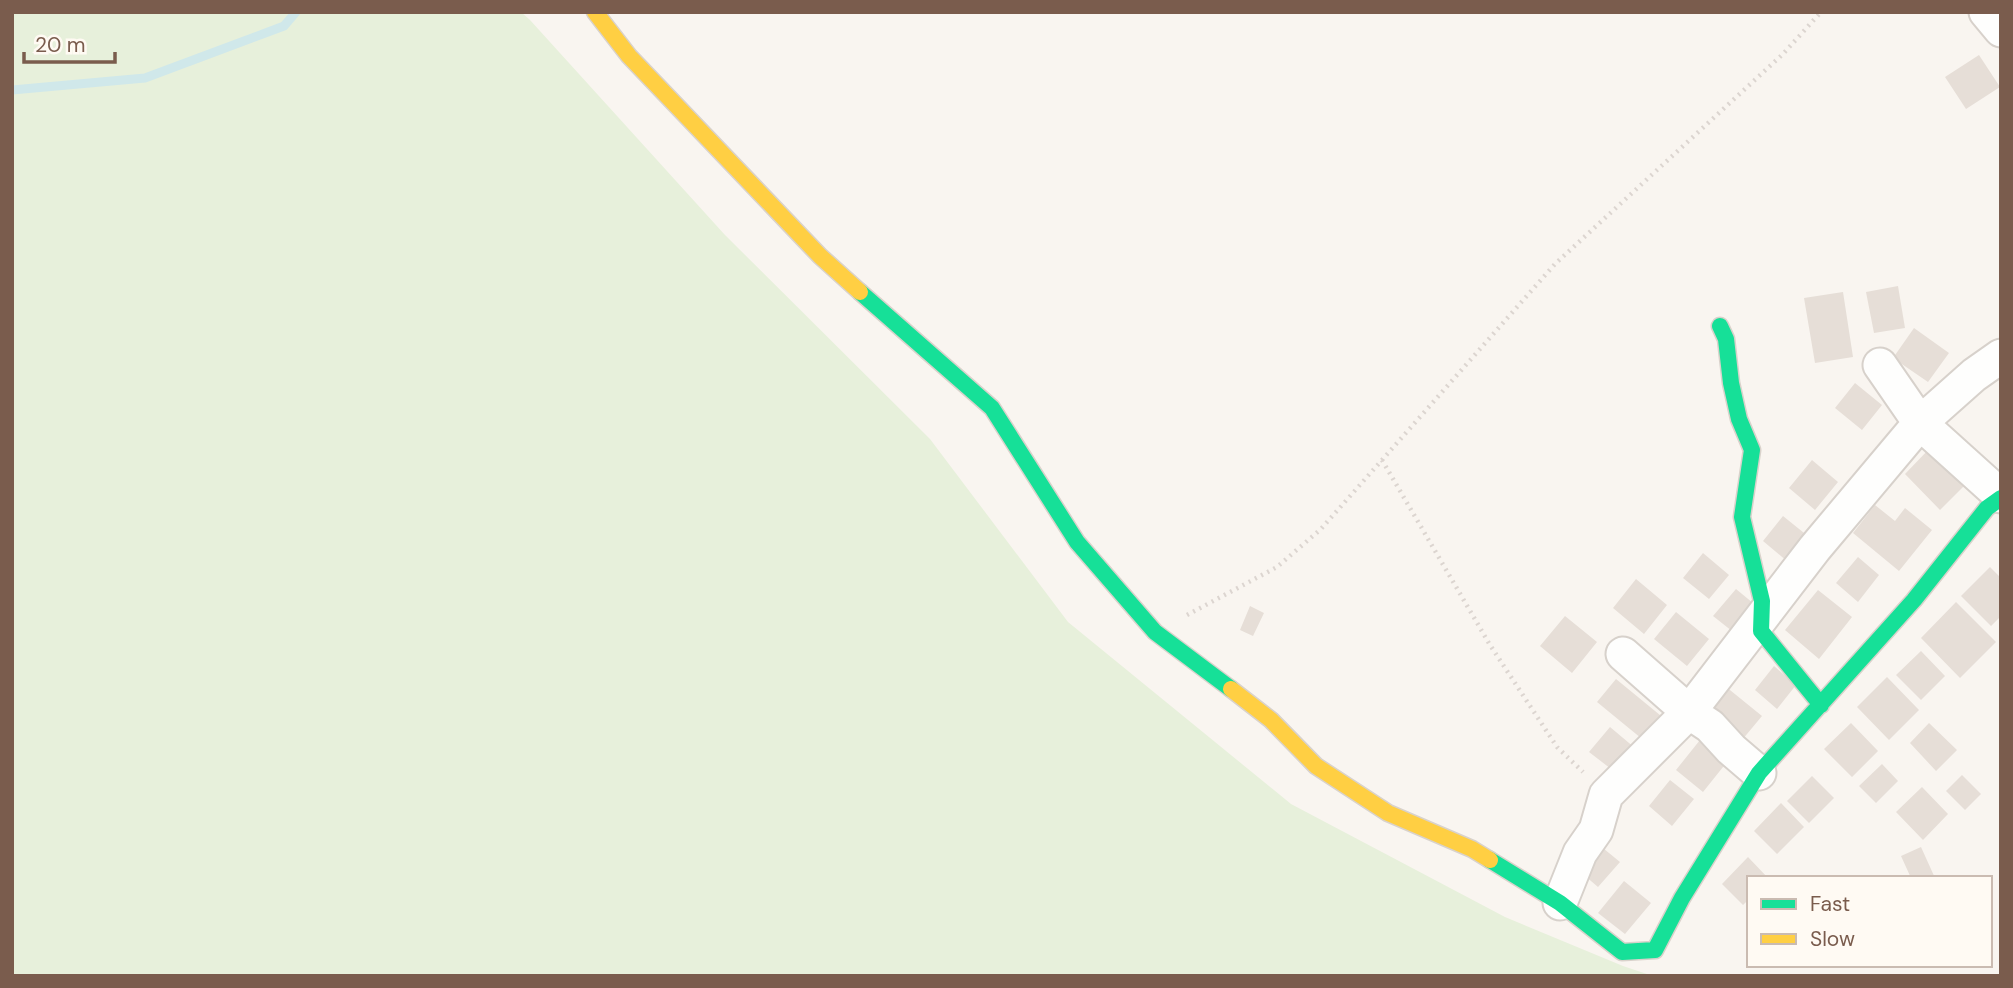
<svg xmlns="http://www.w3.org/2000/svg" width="2013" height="988" viewBox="0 0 2013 988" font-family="'DM Sans',sans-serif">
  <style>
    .green { fill: #e7f0db }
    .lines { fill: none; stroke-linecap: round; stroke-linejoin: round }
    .stream { stroke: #d0e8ea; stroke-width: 9 }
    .building { fill: #e6ded7 }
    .street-casing { stroke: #d7d1cb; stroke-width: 37 }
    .fast-casing { stroke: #d9d2cb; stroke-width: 19 }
    .slow-casing { stroke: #d9d2cb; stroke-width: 19 }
    .path { stroke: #dcd5d0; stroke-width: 4.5; stroke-dasharray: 2 5; stroke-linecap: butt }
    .street { stroke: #fefefd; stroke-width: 33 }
    .fast { stroke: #16e098; stroke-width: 16 }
    .slow { stroke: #ffcf43; stroke-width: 16 }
  </style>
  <rect width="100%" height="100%" fill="#f9f5f0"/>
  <!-- green -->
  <path class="green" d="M12 12H521L530 20 725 235 930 439 1068 622 1291 804 1505 917 1623 966 1653 976H12Z"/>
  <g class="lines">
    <!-- stream -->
    <path class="stream" d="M12 90 145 78 284 26 296 12"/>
  </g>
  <!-- building -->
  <path class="building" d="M1979 55 2000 87 1966 109 1945 77Z
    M1898 286 1905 328 1874 333 1866 292Z
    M1843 292 1853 357 1815 363 1804 298Z
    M1914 328 1949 353 1928 382 1893 358Z
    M1855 383 1882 405 1862 430 1835 408Z
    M1930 448 1966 484 1940 510 1905 474Z
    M1812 460 1838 482 1815 510 1789 488Z
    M1875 505 1895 521 1905 508 1932 530 1899 571 1853 533Z
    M1783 516 1809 537 1788 562 1763 541Z
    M1703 553 1729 575 1709 599 1683 578Z
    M1858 557 1879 575 1858 602 1836 583Z
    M1990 567 2001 578V616L1991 626 1961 596Z
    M1636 579 1667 605 1644 634 1613 608Z
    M1736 589 1759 608 1737 635 1713 616Z
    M1818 590 1852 617 1819 659 1785 630Z
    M1956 602 1996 642 1960 678 1921 638Z
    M1250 606 1264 613 1253 636 1240 630Z
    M1676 612 1709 639 1687 666 1654 639Z
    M1565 616 1597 642 1572 673 1540 646Z
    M1921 651 1945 676 1921 700 1896 675Z
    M1774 666 1796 685 1777 709 1755 690Z
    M1887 677 1919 710 1889 740 1857 707Z
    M1616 679 1666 720 1647 743 1597 702Z
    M1725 686 1762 716 1742 740 1706 710Z
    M1851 723 1878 751 1852 777 1824 749Z
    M1929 723 1957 750 1936 771 1910 743Z
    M1610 727 1635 748 1615 772 1589 752Z
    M1700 740 1727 762 1703 792 1676 770Z
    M1882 764 1898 781 1876 803 1859 786Z
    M1962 775 1981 794 1965 810 1946 791Z
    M1812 776 1834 798 1809 823 1787 801Z
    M1670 780 1694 799 1672 826 1649 806Z
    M1922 787 1948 814 1923 840 1896 812Z
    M1781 803 1804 827 1777 854 1754 831Z
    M1598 844 1620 862 1598 887 1577 869Z
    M1921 847 1935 878H1911L1901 856Z
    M1748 857 1768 878H1749V899L1743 905 1722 884Z
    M1624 881 1651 903 1625 934 1598 913Z"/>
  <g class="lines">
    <defs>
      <path id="street" d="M1986 12 2001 30
        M1880 365 1920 423 2001 496
        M1623 654 1689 712 1710 726 1731 749 1759 773
        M1560 903 1580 853 1596 830 1606 795 1689 712 1815 548 1920 423 1974 375 2001 356"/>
      <path id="fast" d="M860 292 992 408 1077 542 1155 632 1231 689
        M1720 326 1726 339 1731 383 1739 419 1752 450 1742 517 1762 601 1761 631 1821 705
        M1490 860 1560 903 1622 952 1655 950 1682 898 1759 773 1914 600 1987 508 2001 498"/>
      <path id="slow" d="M595 12 629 56 820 256 860 292
        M1231 689 1271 720 1316 766 1388 813 1472 849 1490 860"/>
    </defs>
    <!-- street casing -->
    <use href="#street" class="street-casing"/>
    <!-- fast casing -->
    <use href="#fast" class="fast-casing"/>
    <!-- slow casing -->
    <use href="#slow" class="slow-casing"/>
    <!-- path -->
    <path class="path" d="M1382 460 1490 645 1557 747 1583 772
      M1187 615 1277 567 1321 529 1555 264 1783 54 1821 12"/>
    <!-- street -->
    <use href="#street" class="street"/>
    <!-- fast -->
    <use href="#fast" class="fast"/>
    <!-- slow -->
    <use href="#slow" class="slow"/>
  </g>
  <!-- border -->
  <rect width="2013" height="988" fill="none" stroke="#7a5c4d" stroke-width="28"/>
  <!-- legend -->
  <rect x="1747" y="876" width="245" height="91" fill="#fffaf3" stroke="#cabbb1" stroke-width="2"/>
  <rect x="1761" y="899" width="35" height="10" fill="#16e098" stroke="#cabbb1" stroke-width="2"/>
  <text x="1810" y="911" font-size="21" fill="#7a5c4d">Fast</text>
  <rect x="1761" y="934" width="35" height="10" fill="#ffcf43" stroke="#cabbb1" stroke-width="2"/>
  <text x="1810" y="946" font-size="21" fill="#7a5c4d">Slow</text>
  <!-- scale -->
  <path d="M24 52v10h91v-10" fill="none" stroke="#7a5c4d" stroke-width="3.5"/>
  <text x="35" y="52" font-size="21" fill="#7a5c4d" stroke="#fffaf3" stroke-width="5" paint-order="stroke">20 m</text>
</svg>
